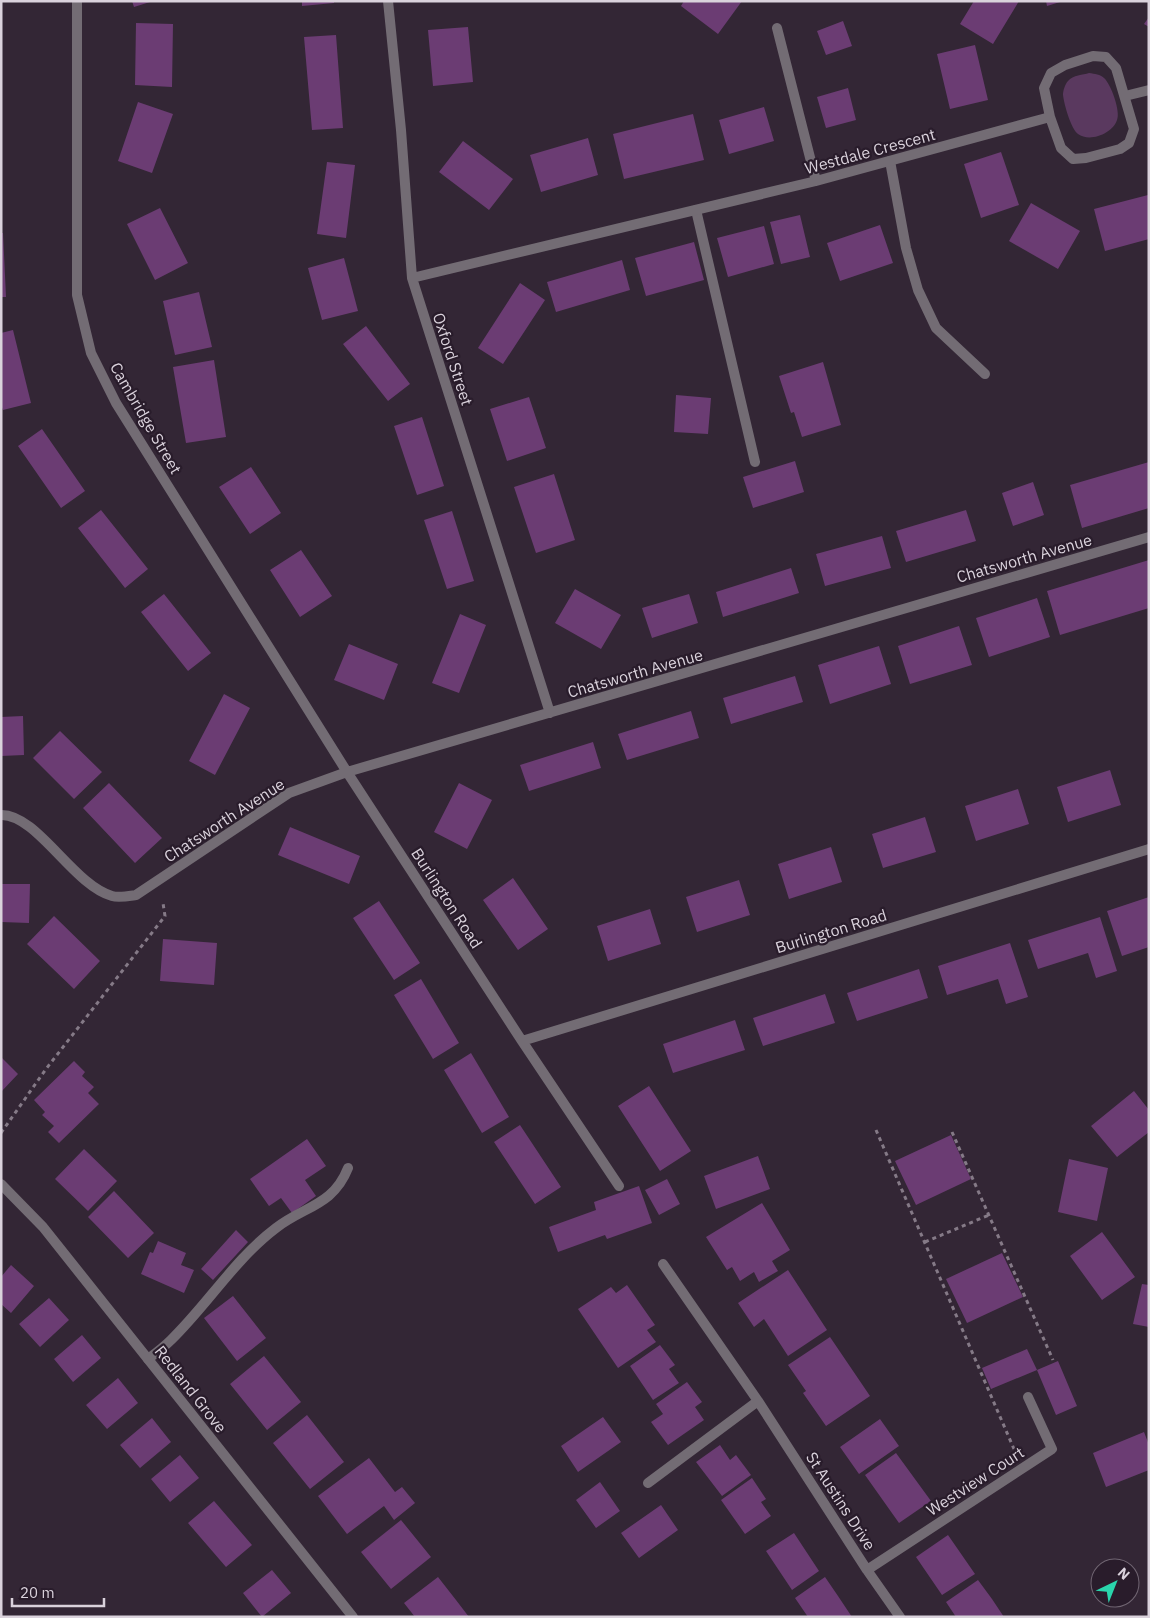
<svg xmlns="http://www.w3.org/2000/svg" width="1150" height="1618" viewBox="0 0 1150 1618" font-family="'IBM Plex Sans',sans-serif">
  <style>
    .green { fill: #5a395f }
    .building { fill: #6b3c73 }
    .lines { fill: none; stroke-linecap: round; stroke-linejoin: round }
    .path { stroke: #857a87; stroke-width: 3; stroke-dasharray: 4 4; stroke-linecap: butt }
    .lane { stroke: #736c74; stroke-width: 10 }
    .street { stroke: #736c74; stroke-width: 10 }
    .labels { text-anchor: middle; dominant-baseline: central; stroke-width: 4.5; stroke-linejoin: round; paint-order: stroke }
    .street-label { font-size: 16px; fill: #dad2dc; stroke: #291c2b }
  </style>
  <rect width="100%" height="100%" fill="#332635"/>
  <!-- green -->
  <path class="green" d="M1089 73C1095 74 1100 74 1104 78 1111 84 1121 112 1117 120 1113 133 1090 143 1078 134 1071 129 1064 104 1063 95 1063 91 1065 84 1068 81 1073 75 1083 75 1089 73Z"/>
  <!-- building -->
  <path class="building" d="M132 1H150V2L134 7Z
    M302 1H334V3L302 6Z
    M684 1H742L718 34 681 6Z
    M974 1H1019L993 44 960 24Z
    M1046 1H1060V2L1047 6Z
    M1149 17V27L1144 24Z
    M843 21 852 46 826 55 817 31Z
    M136 23 173 24 172 87 135 85Z
    M468 27 473 82 433 86 428 30Z
    M336 35 343 128 312 130 304 37Z
    M975 45 988 100 950 109 937 54Z
    M848 88 856 120 826 128 817 97Z
    M138 102 173 114 152 173 118 161Z
    M764 107 774 141 729 154 719 120Z
    M693 114 704 160 624 179 613 134Z
    M588 138 598 175 541 192 530 155Z
    M463 141 513 179 489 210 439 172Z
    M1001 152 1019 205 981 218 964 164Z
    M327 162 355 165 346 238 317 234Z
    M1148 195 1149 239 1105 251 1094 209Z
    M1031 203 1080 231 1058 269 1009 241Z
    M160 208 188 263 155 280 127 224Z
    M800 215 810 257 781 264 770 222Z
    M880 225 893 263 840 281 827 243Z
    M764 226 774 264 728 277 717 238Z
    M1 233H3L6 297H1Z
    M694 242 704 280 646 296 635 258Z
    M344 258 358 311 322 320 308 268Z
    M622 260 630 290 556 312 547 282Z
    M520 283 545 300 503 364 478 348Z
    M199 292 212 347 175 355 163 301Z
    M366 326 410 384 388 401 343 344Z
    M13 330 31 403 3 410 1 405V333Z
    M214 360 226 437 186 443 173 367Z
    M823 362 841 425 802 437 794 412 791 413 779 376Z
    M676 395 711 398 708 434 674 432Z
    M529 397 546 448 507 461 490 409Z
    M422 417 444 486 417 495 394 426Z
    M42 429 85 491 61 508 18 446Z
    M795 461 804 492 753 508 743 477Z
    M1149 462V508L1082 528 1070 485Z
    M251 467 281 513 250 534 219 487Z
    M554 474 575 540 536 553 514 487Z
    M1033 482 1044 515 1013 526 1002 493Z
    M101 510 148 569 125 588 78 528Z
    M966 510 976 541 906 562 896 531Z
    M452 511 474 581 447 589 424 520Z
    M882 536 891 568 825 586 816 554Z
    M301 550 332 596 300 617 270 570Z
    M1149 560V608L1060 635 1047 591Z
    M791 568 799 593 723 617 716 592Z
    M575 589 621 615 601 649 555 623Z
    M164 594 211 653 188 671 141 612Z
    M689 594 698 623 652 638 642 608Z
    M1037 598 1050 637 989 657 976 618Z
    M460 614 486 625 459 693 432 683Z
    M959 626 972 665 910 684 898 646Z
    M349 644 398 664 384 700 334 680Z
    M879 646 891 684 830 704 818 665Z
    M795 676 803 702 731 724 723 698Z
    M224 694 250 708 215 775 189 761Z
    M691 711 699 738 627 760 618 734Z
    M23 716 24 755 1 756V717Z
    M60 731 102 772 74 799 33 758Z
    M593 742 601 768 529 791 520 765Z
    M1110 770 1121 805 1068 822 1057 787Z
    M109 783 162 838 135 863 83 808Z
    M459 783 492 800 467 849 434 832Z
    M1018 789 1029 824 976 841 965 806Z
    M925 817 936 852 883 868 872 834Z
    M290 827 360 856 349 884 278 855Z
    M831 847 842 882 789 899 778 864Z
    M513 878 548 929 518 950 483 900Z
    M739 880 750 915 697 932 686 897Z
    M1 884H30L29 923 1 922Z
    M1149 897V947L1122 956 1107 911Z
    M379 901 420 963 394 980 353 918Z
    M650 909 661 944 608 961 597 926Z
    M54 916 100 961 74 989 27 944Z
    M1100 917 1117 971 1096 978 1088 953 1038 969 1028 940Z
    M163 939 217 943 214 985 160 981Z
    M1010 943 1028 997 1006 1004 998 979 947 995 938 966Z
    M919 969 928 998 857 1021 847 993Z
    M421 979 459 1043 433 1059 394 995Z
    M825 994 835 1023 763 1046 753 1018Z
    M735 1020 745 1050 673 1073 663 1044Z
    M471 1053 509 1117 482 1133 444 1070Z
    M1 1057 18 1074 1 1092Z
    M74 1061 85 1072 82 1076 94 1087 88 1093 99 1104 59 1143 48 1132 54 1126 42 1115 45 1112 34 1100Z
    M649 1086 691 1151 660 1171 618 1106Z
    M1134 1091 1149 1110V1132L1117 1157 1091 1126Z
    M520 1125 561 1187 535 1204 494 1142Z
    M951 1135 971 1179 916 1205 895 1161Z
    M307 1139 326 1166 305 1180 316 1196 292 1213 281 1198 269 1206 250 1179Z
    M84 1149 117 1181 88 1211 55 1179Z
    M758 1156 770 1189 716 1209 704 1176Z
    M1069 1159 1108 1168 1097 1221 1058 1212Z
    M667 1179 680 1204 659 1215 645 1190Z
    M639 1186 652 1223 607 1239 605 1235 558 1252 549 1227 596 1210 594 1202Z
    M114 1191 154 1233 128 1258 88 1217Z
    M762 1203 790 1250 772 1261 778 1271 759 1282 754 1272 740 1281 732 1267 727 1270 706 1237Z
    M236 1230 248 1242 213 1280 201 1269Z
    M1102 1232 1135 1277 1102 1300 1070 1256Z
    M158 1241 186 1253 181 1265 194 1270 184 1293 141 1274 150 1252 153 1253Z
    M1002 1253 1023 1297 967 1323 946 1279Z
    M11 1265 34 1286 11 1313 1 1304V1277Z
    M788 1270 827 1330 788 1356 764 1319 754 1327 738 1303Z
    M1142 1284 1149 1285V1327L1133 1324Z
    M627 1285 655 1325 647 1330 656 1342 618 1368 578 1309 611 1287 616 1293Z
    M233 1296 266 1338 237 1361 204 1318Z
    M49 1298 69 1320 40 1347 19 1324Z
    M82 1335 101 1358 73 1382 54 1359Z
    M830 1337 870 1396 826 1426 803 1393 806 1391 788 1365Z
    M660 1345 675 1365 669 1369 679 1383 653 1400 630 1366Z
    M1027 1349 1037 1370 1058 1361 1077 1406 1056 1415 1037 1370 991 1389 982 1368Z
    M264 1356 301 1402 267 1430 230 1384Z
    M118 1378 138 1403 107 1429 86 1405Z
    M687 1382 702 1402 695 1407 704 1420 668 1445 651 1422 663 1414 656 1404Z
    M307 1415 344 1462 310 1489 273 1443Z
    M603 1417 621 1442 578 1472 561 1446Z
    M152 1418 171 1442 140 1468 120 1445Z
    M880 1419 899 1446 859 1474 840 1447Z
    M1144 1432 1149 1445V1470L1106 1487 1093 1453Z
    M720 1445 730 1460 736 1455 751 1475 722 1496 696 1462Z
    M896 1453 931 1501 899 1523 865 1475Z
    M180 1455 199 1478 170 1502 151 1479Z
    M369 1458 395 1492 402 1487 415 1503 394 1520 384 1506 347 1534 318 1496Z
    M752 1478 766 1499 761 1502 771 1516 745 1534 721 1500Z
    M600 1482 620 1511 596 1528 576 1500Z
    M214 1501 252 1545 226 1567 188 1523Z
    M661 1505 678 1530 639 1558 621 1533Z
    M401 1520 431 1557 391 1589 361 1552Z
    M794 1533 819 1571 792 1590 766 1551Z
    M948 1535 975 1574 942 1595 916 1557Z
    M272 1570 291 1593 262 1617 243 1593Z
    M438 1577 456 1600 469 1617H415L404 1603Z
    M825 1577 838 1596 852 1617H808L795 1598Z
    M978 1580 992 1599 1004 1617H956L946 1602Z"/>
  <g class="lines">
    <!-- path -->
    <path class="path" d="M876 1130 1014 1449
      M952 1132 1053 1360
      M1 1133 46 1069 165 916 163 903
      M925 1242 989 1215"/>
    <!-- lane -->
    <path class="lane" d="M890 161 906 248 918 290 936 328 985 374
      M696 210 755 462
      M148 1359C156 1353 164 1347 171 1340 208 1304 235 1259 276 1228 304 1206 333 1206 348 1168"/>
    <!-- street -->
    <path class="street" d="M77 1V295L91 353 116 403 347 772 522 1041 619 1186
      M388 1 401 130 412 278 550 713
      M777 28 816 181
      M1093 56 1106 57 1116 68 1134 129 1129 143 1120 149 1086 158 1073 159 1061 148 1050 117 1044 88 1051 73 1065 65Z
      M1125 96 1149 90
      M412 278 816 181 1050 117
      M1 815C37 814 73 885 112 896 119 898 129 896 136 895L289 793 347 772 1149 537
      M522 1041 1149 849
      M1 1184 43 1227 353 1617
      M663 1264 758 1401 867 1570 900 1617
      M648 1483 758 1401
      M867 1570 1052 1449 1028 1397"/>
  </g>
  <g class="labels">
    <!-- street labels -->
    <g class="street-label">
      <text transform="translate(870 151) rotate(-15)">Westdale Crescent</text>
      <text transform="translate(453 359) rotate(72)">Oxford Street</text>
      <text transform="translate(146 418) rotate(60)">Cambridge Street</text>
      <text transform="translate(1024 558) rotate(-16)">Chatsworth Avenue</text>
      <text transform="translate(635 673) rotate(-16)">Chatsworth Avenue</text>
      <text transform="translate(224 820) rotate(-33)">Chatsworth Avenue</text>
      <text transform="translate(447 898) rotate(57)">Burlington Road</text>
      <text transform="translate(831 931) rotate(-17)">Burlington Road</text>
      <text transform="translate(191 1389) rotate(52)">Redland Grove</text>
      <text transform="translate(975 1481) rotate(-33)">Westview Court</text>
      <text transform="translate(841 1501) rotate(57)">St Austins Drive</text>
    </g>
  </g>
  <!-- border -->
  <rect width="1150" height="1618" fill="none" stroke="#dad2dc" stroke-width="5"/>
  <!-- north arrow -->
  <g transform="translate(1115 1583) rotate(43)"><circle r="24" fill="#291c2b" stroke="#706572"/>
  <path d="M0-4L9 19L0 12L-9 19Z" fill="#2ad5ac"/>
  <text y="-8" font-size="14" font-weight="bold" text-anchor="middle" fill="#dad2dc">N</text>
  </g>
  <!-- scale -->
  <path d="M12 1598v8h92v-8" fill="none" stroke="#dad2dc" stroke-width="2.5"/>
  <text x="20" y="1598" font-size="15" fill="#dad2dc" stroke="#291c2b" stroke-width="4" paint-order="stroke">20 m</text>
</svg>
